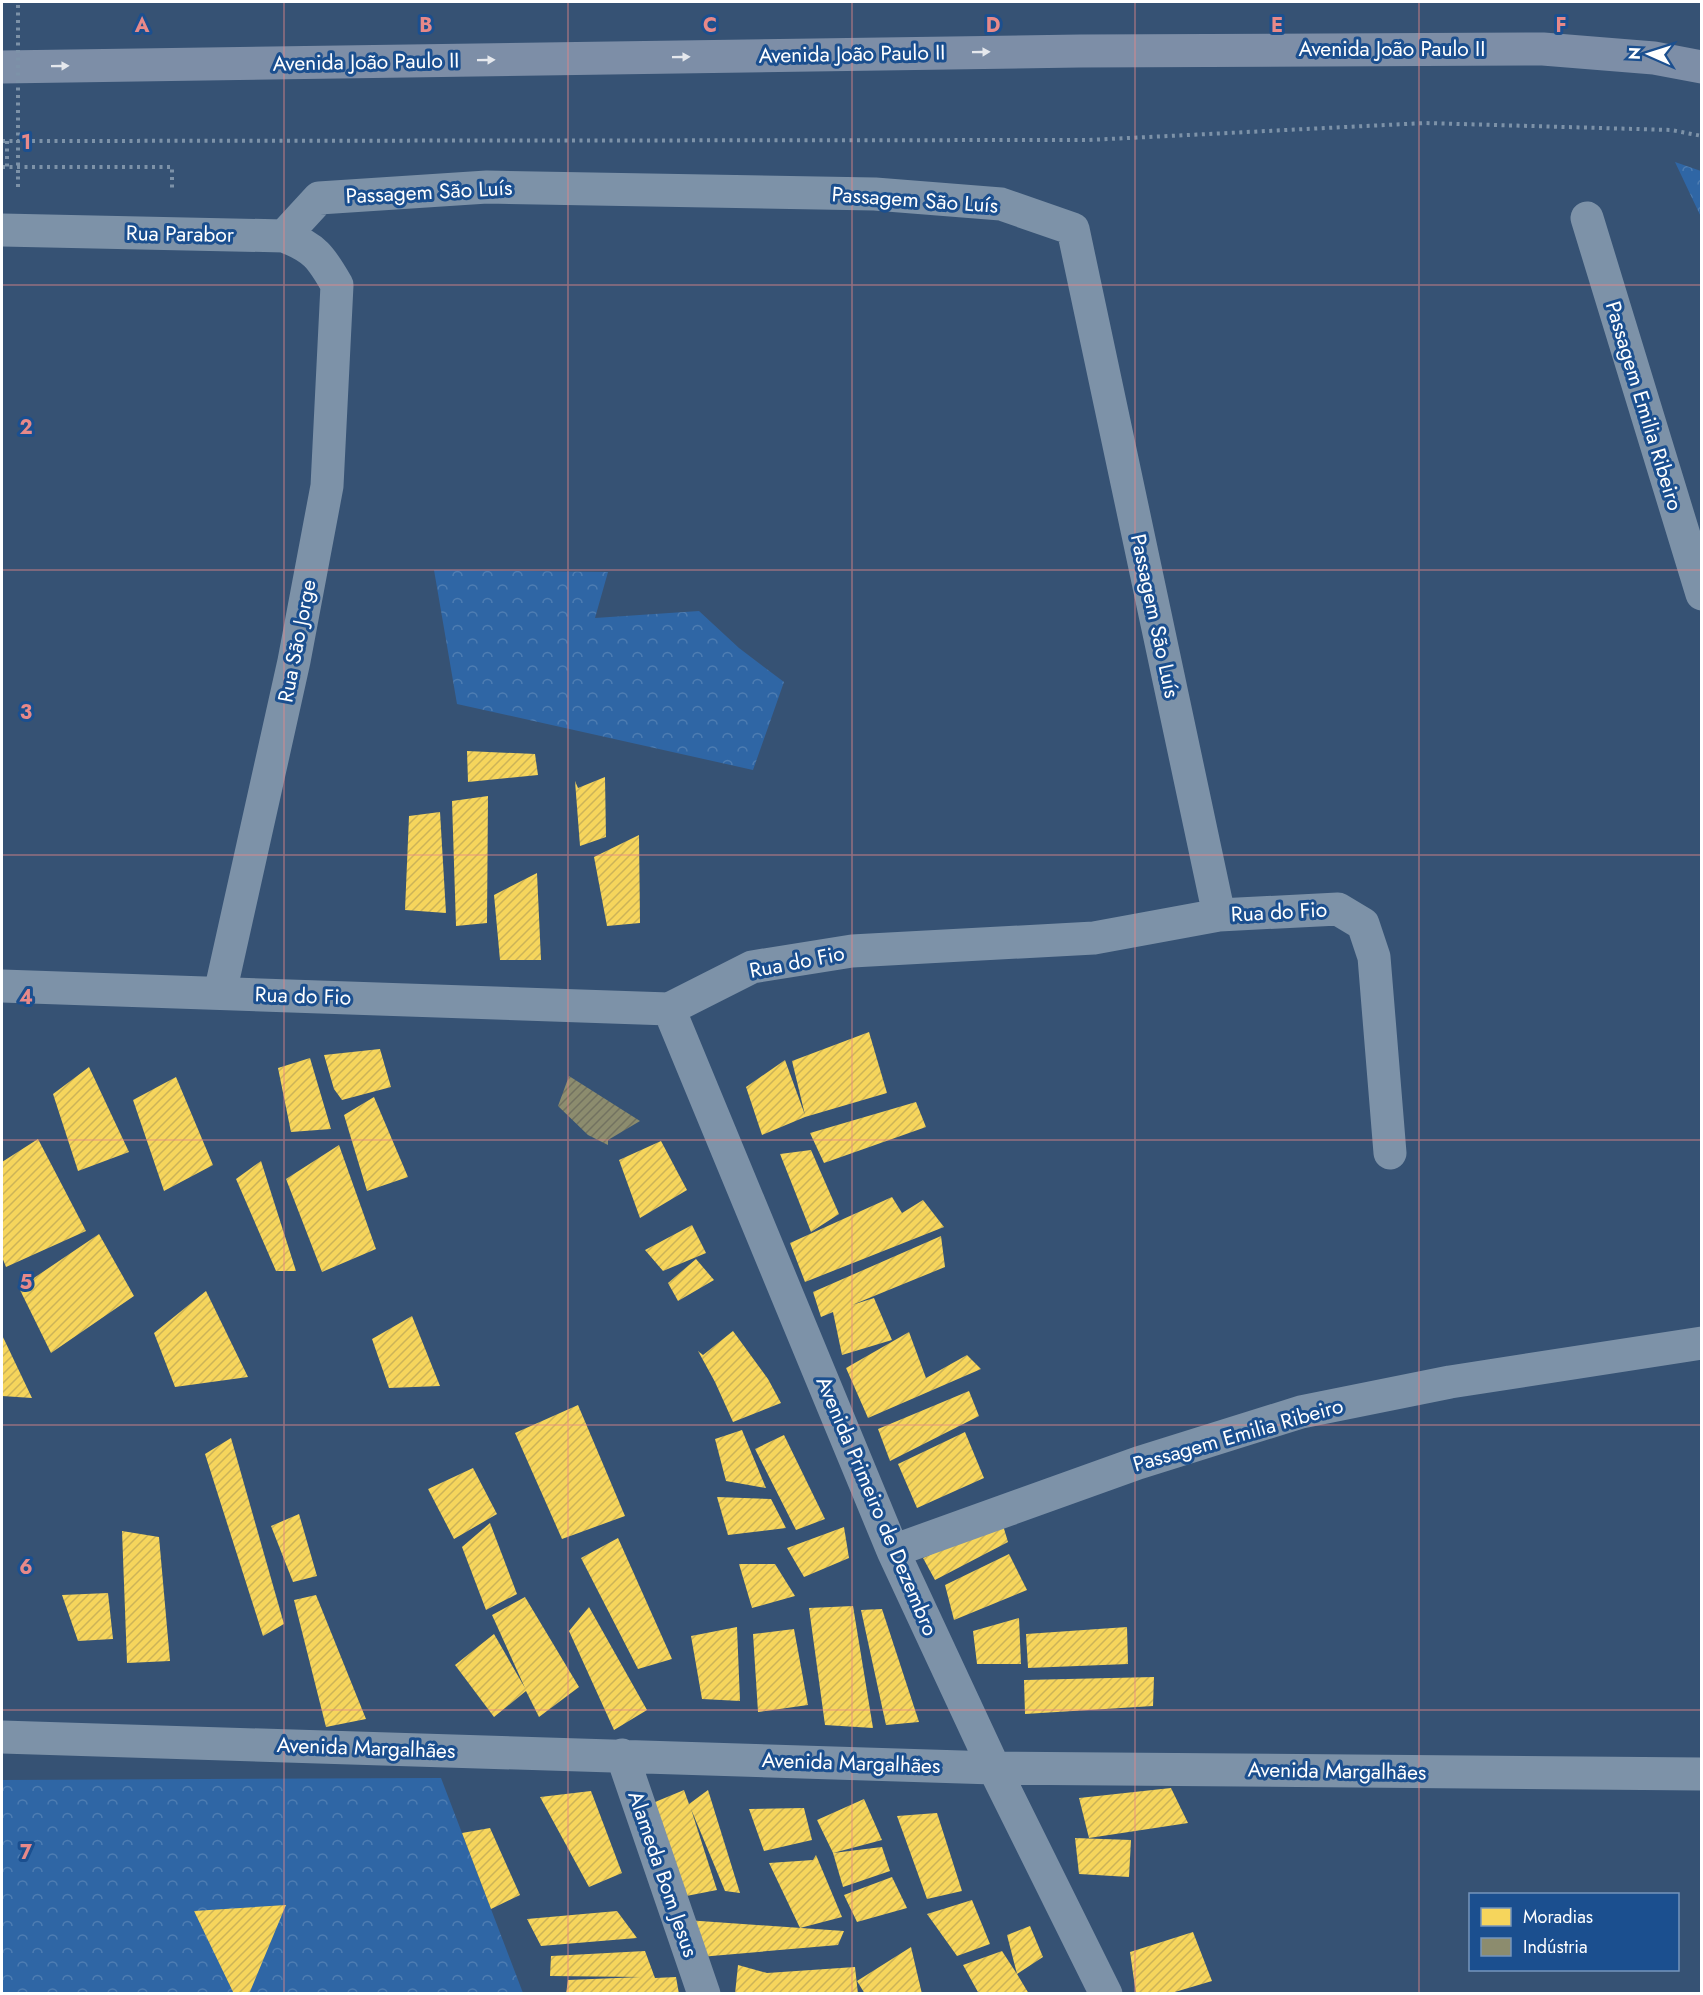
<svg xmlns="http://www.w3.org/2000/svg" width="1703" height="1995" viewBox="0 0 1703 1995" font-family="Jost,sans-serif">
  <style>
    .forest { fill: url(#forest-crowns) }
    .homes { fill: url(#homes-hatch) }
    .industry { fill: url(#industry-hatch) }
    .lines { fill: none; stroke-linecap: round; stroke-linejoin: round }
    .path { stroke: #7d92a8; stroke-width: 4; stroke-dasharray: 3 4.5; stroke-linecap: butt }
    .minor { stroke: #7d92a8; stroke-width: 33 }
    .major { stroke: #7d8ea7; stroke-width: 33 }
    .path-bridge { stroke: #7d92a8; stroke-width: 4; stroke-dasharray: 3 4.5; stroke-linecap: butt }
    .oneway { fill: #e5e8ed }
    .grid { fill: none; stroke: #e88989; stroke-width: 1.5; stroke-opacity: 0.55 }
    .labels { text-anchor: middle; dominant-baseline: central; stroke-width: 6; stroke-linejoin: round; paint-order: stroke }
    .street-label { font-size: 21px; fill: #fff; stroke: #1b4f8f }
    .grid-label { font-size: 20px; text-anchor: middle; font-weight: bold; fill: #e88989; stroke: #1b4f8f; stroke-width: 6; stroke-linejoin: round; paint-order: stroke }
  </style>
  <defs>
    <pattern id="forest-crowns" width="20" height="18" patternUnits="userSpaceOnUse" patternTransform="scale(1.5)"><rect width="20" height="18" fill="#2f66a5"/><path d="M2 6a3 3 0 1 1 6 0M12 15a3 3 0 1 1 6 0" fill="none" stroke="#4e7db2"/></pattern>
    <pattern id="homes-hatch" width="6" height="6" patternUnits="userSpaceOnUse" patternTransform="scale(1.5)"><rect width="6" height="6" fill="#f6d55c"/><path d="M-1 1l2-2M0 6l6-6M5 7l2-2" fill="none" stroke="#ccb358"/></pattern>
    <pattern id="industry-hatch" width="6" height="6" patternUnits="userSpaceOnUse" patternTransform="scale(1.5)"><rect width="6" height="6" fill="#8c8c6e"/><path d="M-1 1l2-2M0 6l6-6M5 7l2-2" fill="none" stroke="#727260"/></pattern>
  </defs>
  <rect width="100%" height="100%" fill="#365274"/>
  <!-- forest -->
  <path class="forest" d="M1675 162 1701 171V217Z
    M434 570 608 572 595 618 699 611 739 648 784 682 753 770 457 704Z
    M441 1778 523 1993H2V1780Z"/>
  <!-- homes -->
  <path class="homes" d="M467 751 535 754 538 775 468 782Z
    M605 777 606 837 580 846 575 781 578 788Z
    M488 796 487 923 456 926 452 801Z
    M440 812 446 913 405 910 409 816Z
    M639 835 640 923 607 926 594 857Z
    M537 873 541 960H500L494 895Z
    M869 1032 887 1093 805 1117 762 1135 746 1087 785 1060 805 1115 792 1061Z
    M380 1049 391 1087 342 1100 334 1089 324 1055Z
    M310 1058 331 1129 291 1132 278 1068Z
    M89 1067 129 1152 78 1171 53 1094Z
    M176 1077 213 1165 164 1191 133 1100Z
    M374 1097 408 1177 367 1191 344 1115Z
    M916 1102 926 1127 824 1163 810 1133Z
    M38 1139 86 1231 6 1267 2 1257V1162Z
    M661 1141 687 1190 640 1218 619 1160Z
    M339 1145 376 1249 322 1272 286 1179Z
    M811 1150 839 1214 811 1232 780 1154Z
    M261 1161 296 1271H276L236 1179Z
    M892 1197 902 1213 923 1200 944 1227 805 1282 790 1243Z
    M692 1225 706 1253 663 1271 645 1250Z
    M99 1234 134 1296 51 1353 19 1288Z
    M941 1236 945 1267 852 1305 874 1298 892 1340 842 1355 833 1312 821 1317 813 1292Z
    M696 1259 714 1280 678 1301 668 1283Z
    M206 1291 248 1377 175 1387 154 1333Z
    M412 1316 440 1386 389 1388 372 1339Z
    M733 1331 768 1379 781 1403 733 1422 715 1382 698 1351 703 1355Z
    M909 1332 926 1378 967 1355 981 1369 868 1418 846 1368Z
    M2 1335 32 1398 2 1396Z
    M969 1391 979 1416 890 1461 878 1429Z
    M578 1405 625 1516 562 1539 515 1433Z
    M742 1430 766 1488 726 1481 715 1439Z
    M965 1432 984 1478 917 1508 898 1464Z
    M784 1435 825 1519 796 1530 755 1449Z
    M231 1438 284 1624 263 1636 205 1454Z
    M473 1468 497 1514 454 1539 428 1489Z
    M717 1497 771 1499 786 1528 728 1535Z
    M299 1514 317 1576 293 1582 271 1526Z
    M1002 1522 1008 1542 935 1580 923 1558Z
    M490 1523 517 1594 486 1610 462 1547Z
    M844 1527 849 1558 804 1577 787 1548Z
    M122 1531 159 1537 170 1661 127 1663Z
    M618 1538 672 1659 638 1669 581 1558Z
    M1009 1554 1027 1590 954 1620 945 1585Z
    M739 1564H775L795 1596 752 1608Z
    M108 1593 113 1639 78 1641 62 1595Z
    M316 1595 366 1719 326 1727 294 1600Z
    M525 1597 579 1687 539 1717 526 1691 494 1717 455 1665 494 1634 525 1688 492 1615Z
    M853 1606 873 1728 825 1725 809 1608Z
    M589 1607 647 1710 614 1730 569 1631Z
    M882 1609 919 1722 886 1725 861 1610Z
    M1019 1618 1021 1664H977L973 1631Z
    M737 1627 740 1701 702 1699 691 1636Z
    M1127 1627 1128 1664 1028 1668 1026 1634Z
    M794 1629 808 1705 758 1712 753 1634Z
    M1154 1677 1153 1706 1025 1714 1024 1680Z
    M1171 1788 1188 1823 1089 1838 1079 1798Z
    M684 1790 689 1804 708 1790 740 1893 725 1891 691 1809 717 1890 676 1898 643 1807Z
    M591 1791 622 1873 589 1887 540 1797Z
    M864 1799 882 1840 833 1853 817 1820Z
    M804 1808 812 1840 764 1851 749 1809Z
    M937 1813 962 1891 927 1899 897 1816Z
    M490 1828 520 1895 491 1909 462 1833Z
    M1075 1838 1131 1840 1129 1877 1079 1874Z
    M882 1847 890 1871 843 1887 833 1853Z
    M816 1855 842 1917 800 1928 769 1863 813 1860Z
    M892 1877 907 1908 857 1922 844 1895Z
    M972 1900 990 1944 957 1956 927 1914Z
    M286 1905 249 1994H234L194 1911Z
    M617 1911 637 1938 541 1946 527 1919Z
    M686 1920 844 1931 838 1945 700 1957Z
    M1030 1926 1043 1957 1017 1974 1029 1994H979L963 1965 1002 1951 1017 1974 1007 1935Z
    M1193 1932 1212 1981 1168 1994H1136L1130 1952Z
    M911 1947 922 1994H865L857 1981Z
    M645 1951 655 1978 676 1977 679 1994H566L568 1980 641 1977 550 1976 551 1956Z
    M738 1965 767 1973 855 1967 858 1994H735Z"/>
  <!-- industry -->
  <path class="industry" d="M569 1076 640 1121 608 1140V1145L588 1135 558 1106Z"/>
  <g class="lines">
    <!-- path -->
    <path class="path" d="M2 141 1089 140 1425 123 1671 130 1702 136
      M7 141V167
      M2 167H172V191
      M18 187V173"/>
    <!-- minor -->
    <path class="minor" d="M1587 218 1702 594
      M2 230 284 236C315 248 321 257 337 285L327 486 294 661 220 993
      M284 236 319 198 487 187 875 194 1001 204 1073 229 1219 915
      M2 986 669 1009 752 967 852 951 1094 938 1219 915 1338 909 1363 924 1374 957 1390 1153
      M669 1009 893 1551 994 1768 1106 1994
      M893 1551 1138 1463 1301 1412 1450 1382 1702 1343
      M2 1737 994 1768 1702 1774
      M622 1755 704 1994"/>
    <!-- major -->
    <path class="major" d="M2 67 1080 51 1543 49 1654 58 1702 67"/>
    <!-- path-bridge -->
    <path class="path-bridge" d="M18 173V2"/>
  </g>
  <!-- one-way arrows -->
  <defs><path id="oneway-solid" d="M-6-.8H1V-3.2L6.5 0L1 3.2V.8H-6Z" transform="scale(1.5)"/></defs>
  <g class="oneway">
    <use href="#oneway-solid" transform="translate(981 52) rotate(-1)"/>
    <use href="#oneway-solid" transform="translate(681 57) rotate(-1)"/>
    <use href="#oneway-solid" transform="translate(486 60) rotate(-1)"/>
    <use href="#oneway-solid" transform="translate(60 66) rotate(-1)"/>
  </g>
  <!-- grid -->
  <path class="grid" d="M284 2V1994M568 2V1994M852 2V1994M1135 2V1994M1419 2V1994M2 285H1702M2 570H1702M2 855H1702M2 1140H1702M2 1425H1702M2 1710H1702"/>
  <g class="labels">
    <!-- street labels -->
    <g class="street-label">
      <text x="1392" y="49">Avenida João Paulo II</text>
      <text transform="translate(852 54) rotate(-1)">Avenida João Paulo II</text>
      <text transform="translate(366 62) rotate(-1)">Avenida João Paulo II</text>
      <text transform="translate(429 192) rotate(-3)">Passagem São Luís</text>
      <text transform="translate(915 200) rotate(4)">Passagem São Luís</text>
      <text transform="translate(180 234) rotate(1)">Rua Parabor</text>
      <text transform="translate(1644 406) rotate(73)">Passagem Emilia Ribeiro</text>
      <text transform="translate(1155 616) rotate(78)">Passagem São Luís</text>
      <text transform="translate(297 641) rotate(-79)">Rua São Jorge</text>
      <text transform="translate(1279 912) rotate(-3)">Rua do Fio</text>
      <text transform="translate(797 962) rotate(-11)">Rua do Fio</text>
      <text transform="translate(303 996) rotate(2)">Rua do Fio</text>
      <text transform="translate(1238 1435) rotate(-16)">Passagem Emilia Ribeiro</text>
      <text transform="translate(877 1506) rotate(67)">Avenida Primeiro de Dezembro</text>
      <text transform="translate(366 1748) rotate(2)">Avenida Margalhães</text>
      <text transform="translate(851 1763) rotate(2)">Avenida Margalhães</text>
      <text transform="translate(1337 1771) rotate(1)">Avenida Margalhães</text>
      <text transform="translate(663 1874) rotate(71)">Alameda Bom Jesus</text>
    </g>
  </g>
  <g class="grid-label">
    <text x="142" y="32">A</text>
    <text x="426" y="32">B</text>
    <text x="710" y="32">C</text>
    <text x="993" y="32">D</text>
    <text x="1277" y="32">E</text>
    <text x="1561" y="32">F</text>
    <text x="26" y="149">1</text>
    <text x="26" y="434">2</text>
    <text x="26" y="719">3</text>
    <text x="26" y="1004">4</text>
    <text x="26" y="1289">5</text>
    <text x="26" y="1574">6</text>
    <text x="26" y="1859">7</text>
  </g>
  <!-- border -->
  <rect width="1703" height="1995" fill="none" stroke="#ffffff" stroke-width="6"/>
  <!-- legend -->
  <rect x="1469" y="1893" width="210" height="78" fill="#1b4f8f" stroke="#7695bc" stroke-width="1.5"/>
  <rect x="1481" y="1908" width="30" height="18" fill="#f6d55c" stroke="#7695bc" stroke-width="1.5"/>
  <text x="1523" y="1923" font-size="18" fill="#ffffff">Moradias</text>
  <rect x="1481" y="1938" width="30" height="18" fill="#8c8c6e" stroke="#7695bc" stroke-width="1.5"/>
  <text x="1523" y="1953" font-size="18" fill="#ffffff">Indústria</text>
  <!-- north arrow -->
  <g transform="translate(1649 54) rotate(273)" stroke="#1b4f8f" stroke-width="4.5" paint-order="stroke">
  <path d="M0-4.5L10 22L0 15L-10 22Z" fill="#ffffff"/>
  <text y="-9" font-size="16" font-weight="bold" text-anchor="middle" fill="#ffffff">N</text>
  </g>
</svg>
